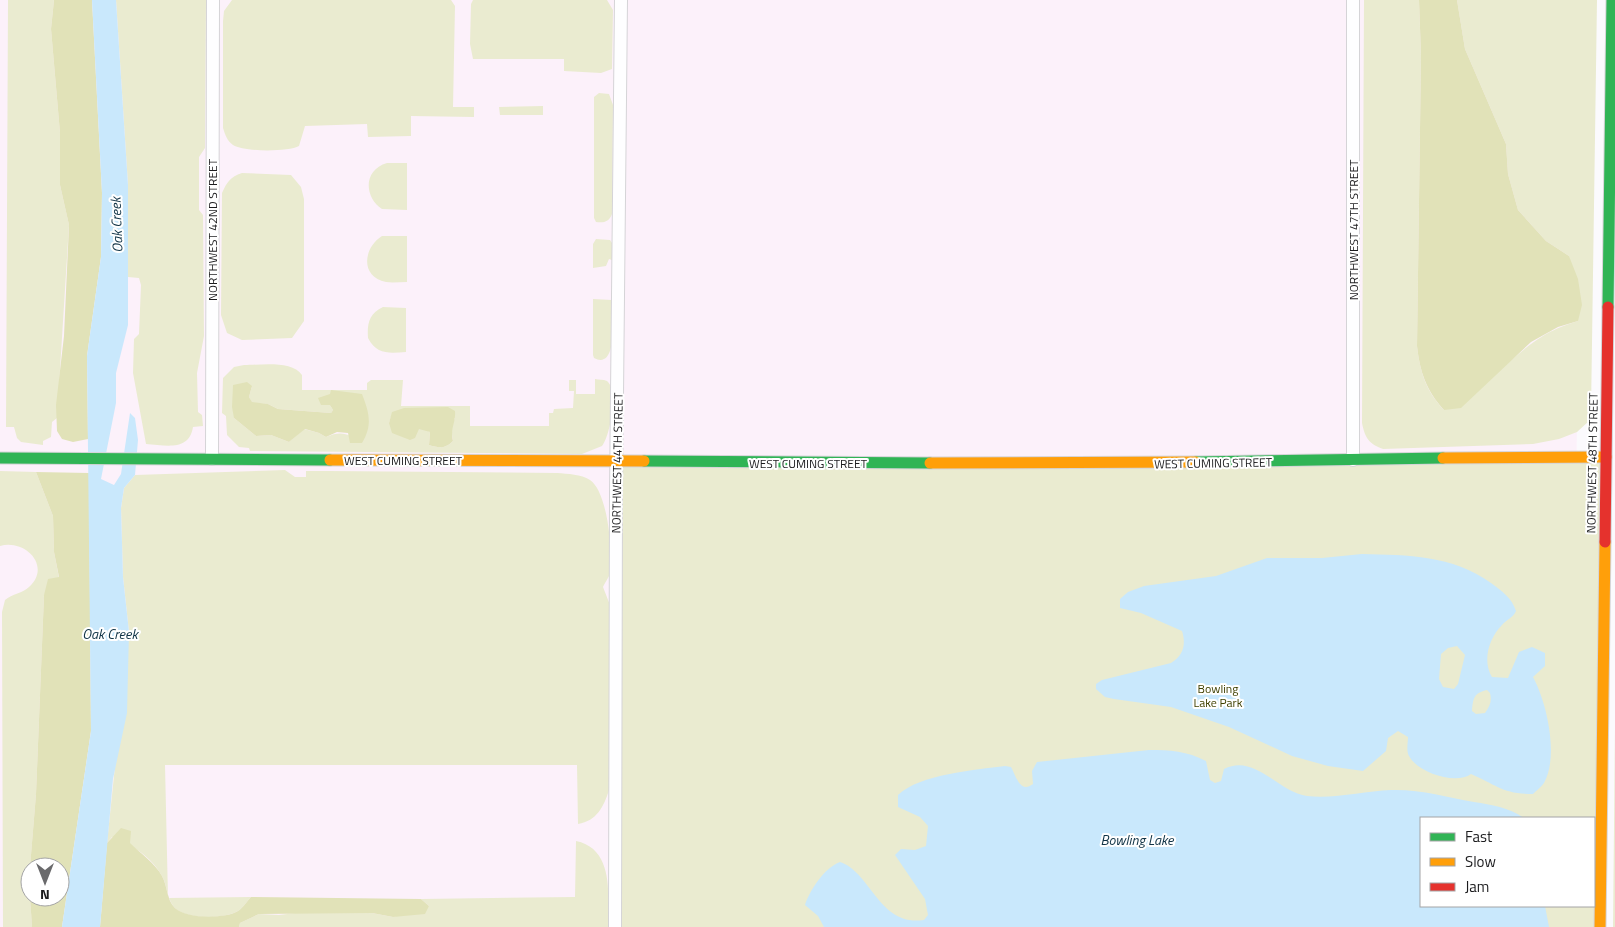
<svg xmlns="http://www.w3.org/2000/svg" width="1615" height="927" viewBox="0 0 1615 927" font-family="'Titillium Web',sans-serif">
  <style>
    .industrial { fill: #fcf1fa; fill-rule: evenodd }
    .green { fill: #eaebd0; fill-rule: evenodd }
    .forest { fill: #e1e2b8 }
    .water { fill: #c9e8fc; fill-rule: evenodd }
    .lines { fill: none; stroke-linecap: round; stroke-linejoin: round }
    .street-casing { stroke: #d5d4d7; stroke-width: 14 }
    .fast-casing { stroke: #d5d4d7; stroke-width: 13 }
    .slow-casing { stroke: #d5d4d7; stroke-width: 13 }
    .jam-casing { stroke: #d5d4d7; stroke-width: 13 }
    .street { stroke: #fefeff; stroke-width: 12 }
    .fast { stroke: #30b455; stroke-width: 11 }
    .slow { stroke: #ff9f0a; stroke-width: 11 }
    .jam { stroke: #e5322d; stroke-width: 11 }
    .labels { text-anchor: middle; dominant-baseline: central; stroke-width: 4; stroke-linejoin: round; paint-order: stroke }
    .street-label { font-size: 12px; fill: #1c1c1e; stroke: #fff }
    .park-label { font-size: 12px; fill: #3f4000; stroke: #fff }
    .water-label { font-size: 14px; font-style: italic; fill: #103346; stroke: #fff }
  </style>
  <rect width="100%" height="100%" fill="#fbfafd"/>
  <!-- industrial -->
  <path class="industrial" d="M0 0H1582L1576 504 1421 818V906L1574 927H0ZM30 867H60V897H30Z"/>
  <!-- green -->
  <path class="green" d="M8 0H54L51 29 60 133V185L69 225 57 418 52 422 51 437 43 441V445L21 442 17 438 14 427H6Z
    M116 0H206L205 148 199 157V210L203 215 204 336 197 373 198 412 202 415 203 426 193 427C189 452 165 445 146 444L133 373 134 339 139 334 141 285 139 278 128 277V185Z
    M232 0H451L455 6 453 107H474V117L411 116V136L368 137 367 124 305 126 299 146C288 152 244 152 233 145 227 141 225 134 223 128V21L224 11Z
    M473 0H607L613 10 612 69 601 73 564 71V59H473L470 44 471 4Z
    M1364 0H1419L1421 56 1417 346C1420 372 1426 391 1444 410 1463 396 1484 382 1503 367 1531 344 1542 332 1578 321L1569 256 1546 241 1518 210 1508 174 1506 144 1465 49 1457 0H1597L1591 412 1589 421 1577 432 1559 439 1533 444 1383 449C1369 444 1365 438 1362 423Z
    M599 93 609 94 613 105 612 214C609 222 604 223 596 222L594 218V97Z
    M543 106V115H500L499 107Z
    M387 163H407V210L382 209C364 197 363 170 387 163Z
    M242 173 291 175 301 187 304 199V321L292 338 242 340 227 333 221 315 222 193C227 182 230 177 242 173Z
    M382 236H407V282C400 282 392 283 386 282 360 277 363 248 382 236Z
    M596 239 610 240 612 243V260L609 259 606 266 593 268V244Z
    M593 299 612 300C612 313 619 371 594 358L593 355Z
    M383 307 406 308V352C389 353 377 355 368 338 367 323 369 314 383 307Z
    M244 365C261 365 292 360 302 375V390H367V383L371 380H403L401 406H470V426H549V413H553L554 409 573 408 574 391H569V380H576V394H595V379C599 380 603 379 607 381 619 390 610 436 602 446L582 454 250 451 249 448 239 447 227 435 226 416 222 413 223 378 234 367ZM252 386 249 397 252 403 268 404 278 409 331 413 333 410 330 405 362 443C349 434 342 430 326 437L319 433 304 429 289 442 271 435 256 436 234 418ZM391 417 455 418 451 427 453 441C445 449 439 448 429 445L430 432 424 429 389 423Z
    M1606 457 1600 927H615L617 462ZM1421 818H1594V906H1421Z
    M285 470 295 477H306V471H328L557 473C568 474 581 474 590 480 608 492 613 553 610 573 609 578 605 582 603 587L610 605 609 790C604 806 597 821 578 824L577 765H165L168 898 251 897C247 901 243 908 238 911 225 919 186 920 175 908 166 898 168 887 162 876 152 857 131 844 112 837L107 843 129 632 123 577 121 508 124 488 135 475Z
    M0 471 36 472 53 516 54 552 59 578 44 595 36 794 29 880 32 927H3L2 612 5 600C12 594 23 593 29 587 52 566 25 539 0 546Z
    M1615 724V927H1613L1615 726Z
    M576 841C615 849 608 897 608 927H239L240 923 259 914 279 915 303 912 372 913 393 917 429 906 421 899 575 897Z"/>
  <!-- forest -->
  <path class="forest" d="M54 0H92L102 193 101 257 87 356 88 439 73 442 62 439 57 431 56 405 64 336 69 225 60 185V133L51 29Z
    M1419 0H1457L1465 49 1506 144 1508 174 1518 210 1546 241 1569 256 1578 279 1582 305 1578 321 1558 327 1531 342 1461 408 1444 410C1426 390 1420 372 1417 346L1421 56Z
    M247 382 252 386 249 397 252 402 268 404 278 409 331 413 333 410 330 405H321L318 398 330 394 331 390 362 394C369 412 373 425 362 443H350L348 433 337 432 326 437 319 433 305 429 289 442 271 435 256 436 234 418 232 407 233 385Z
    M448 407 455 411C456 423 450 427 453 441 445 449 439 448 429 445L430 432 419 429 415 438 410 440 392 433 389 423 392 412 404 408Z
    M36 472 89 473 91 731 62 927H32L30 897H60V867H30L36 794 44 595 48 579 59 577 54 552 53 516Z
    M121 828 131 831 130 843C141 854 155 863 162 876 168 887 166 899 175 908 186 919 225 919 238 911 243 908 247 901 251 897L421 899 429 906 425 914 393 917 372 913 259 914 240 923 239 927H100L107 843Z"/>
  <!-- water -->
  <path class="water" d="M92 0H116L128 185V325L116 373V403L101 479 114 485 121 474 130 413 135 418 138 440 135 475 124 488 121 508 123 577 129 632 127 713 113 779 100 927H62L91 731 87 356 101 257 102 193Z
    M1362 554C1408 555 1452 555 1491 583 1502 591 1512 598 1516 611 1512 619 1507 619 1502 625 1489 638 1482 661 1492 677L1508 678 1519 652 1532 647 1545 653V666L1533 677C1547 703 1559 756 1544 783 1541 787 1536 791 1533 794 1502 794 1497 785 1471 774 1456 785 1418 773 1409 756 1406 750 1408 743 1408 737L1398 731 1388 738 1386 751 1363 771 1328 766 1292 756 1229 727 1171 707 1114 699 1105 697 1096 689V684L1102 680 1171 663C1184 655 1186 644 1182 631L1141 613 1120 608V599L1128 592 1144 586 1216 576 1267 558H1322ZM1457 646 1465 655 1458 684 1454 689 1443 687 1439 679 1441 654 1448 648ZM1487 690 1490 693C1492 701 1490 706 1485 713L1476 714 1472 711C1473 698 1474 693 1487 690Z
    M1149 750C1170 750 1187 751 1206 761L1210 780 1215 783 1221 781 1224 769C1255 753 1279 793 1307 796 1335 799 1364 791 1391 790 1420 789 1446 797 1474 802 1492 805 1508 807 1524 818H1421V906H1545L1549 927H824L818 916 805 905C810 890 824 868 840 862 871 872 879 927 924 920L928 915 925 899 895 855 901 849 915 850 926 846 928 826 920 817 898 807V795C920 774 975 770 1005 766L1011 767C1016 776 1020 794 1033 784L1032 771 1037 762Z"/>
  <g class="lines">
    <defs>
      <path id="street" d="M212 459 213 0
        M1353 460V0
        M615 927 616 493 621 0"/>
      <path id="fast" d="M1608 307 1612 0
        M0 458 330 460
        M644 461 930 463
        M1196 462 1443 458"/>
      <path id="slow" d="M1443 458 1606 457
        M330 460 644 461
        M930 463 1196 462
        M1600 927 1605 542"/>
      <path id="jam" d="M1605 542 1608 307"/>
    </defs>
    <!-- street casing -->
    <use href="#street" class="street-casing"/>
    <!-- fast casing -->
    <use href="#fast" class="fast-casing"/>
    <!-- slow casing -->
    <use href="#slow" class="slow-casing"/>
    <!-- jam casing -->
    <use href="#jam" class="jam-casing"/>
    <!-- street -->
    <use href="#street" class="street"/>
    <!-- fast -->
    <use href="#fast" class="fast"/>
    <!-- slow -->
    <use href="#slow" class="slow"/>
    <!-- jam -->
    <use href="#jam" class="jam"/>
  </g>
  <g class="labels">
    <!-- street labels -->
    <g class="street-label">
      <text transform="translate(212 230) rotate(-90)">NORTHWEST 42ND STREET</text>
      <text transform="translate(1353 230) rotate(-90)">NORTHWEST 47TH STREET</text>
      <text x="403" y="460">WEST CUMING STREET</text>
      <text transform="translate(617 463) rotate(-89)">NORTHWEST 44TH STREET</text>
      <text x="808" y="463">WEST CUMING STREET</text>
      <text transform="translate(1213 463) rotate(-1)">WEST CUMING STREET</text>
      <text transform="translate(1592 463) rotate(-89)">NORTHWEST 48TH STREET</text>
    </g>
    <!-- park labels -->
    <g class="park-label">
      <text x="1218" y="688">Bowling<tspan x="1218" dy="14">Lake Park</tspan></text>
    </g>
    <!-- water labels -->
    <g class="water-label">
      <text transform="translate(116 225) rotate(-92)">Oak Creek</text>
      <text x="110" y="633">Oak Creek</text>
      <text x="1137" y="839">Bowling Lake</text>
    </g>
  </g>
  <!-- legend -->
  <rect x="1420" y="817" width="175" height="90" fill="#ffffff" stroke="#a4a4a5"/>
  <rect x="1430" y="833" width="25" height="8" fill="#30b455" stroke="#a4a4a5"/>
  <text x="1465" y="842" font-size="15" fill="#1c1c1e">Fast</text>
  <rect x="1430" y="858" width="25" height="8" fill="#ff9f0a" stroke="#a4a4a5"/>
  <text x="1465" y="867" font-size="15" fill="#1c1c1e">Slow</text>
  <rect x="1430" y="883" width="25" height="8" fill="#e5322d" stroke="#a4a4a5"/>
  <text x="1465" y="892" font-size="15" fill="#1c1c1e">Jam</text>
  <!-- north arrow -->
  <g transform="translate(45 882) rotate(180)"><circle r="24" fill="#ffffff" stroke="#a4a4a5"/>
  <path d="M0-4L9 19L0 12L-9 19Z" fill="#6a6a6c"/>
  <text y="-8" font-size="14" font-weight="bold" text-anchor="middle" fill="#1c1c1e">N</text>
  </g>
</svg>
